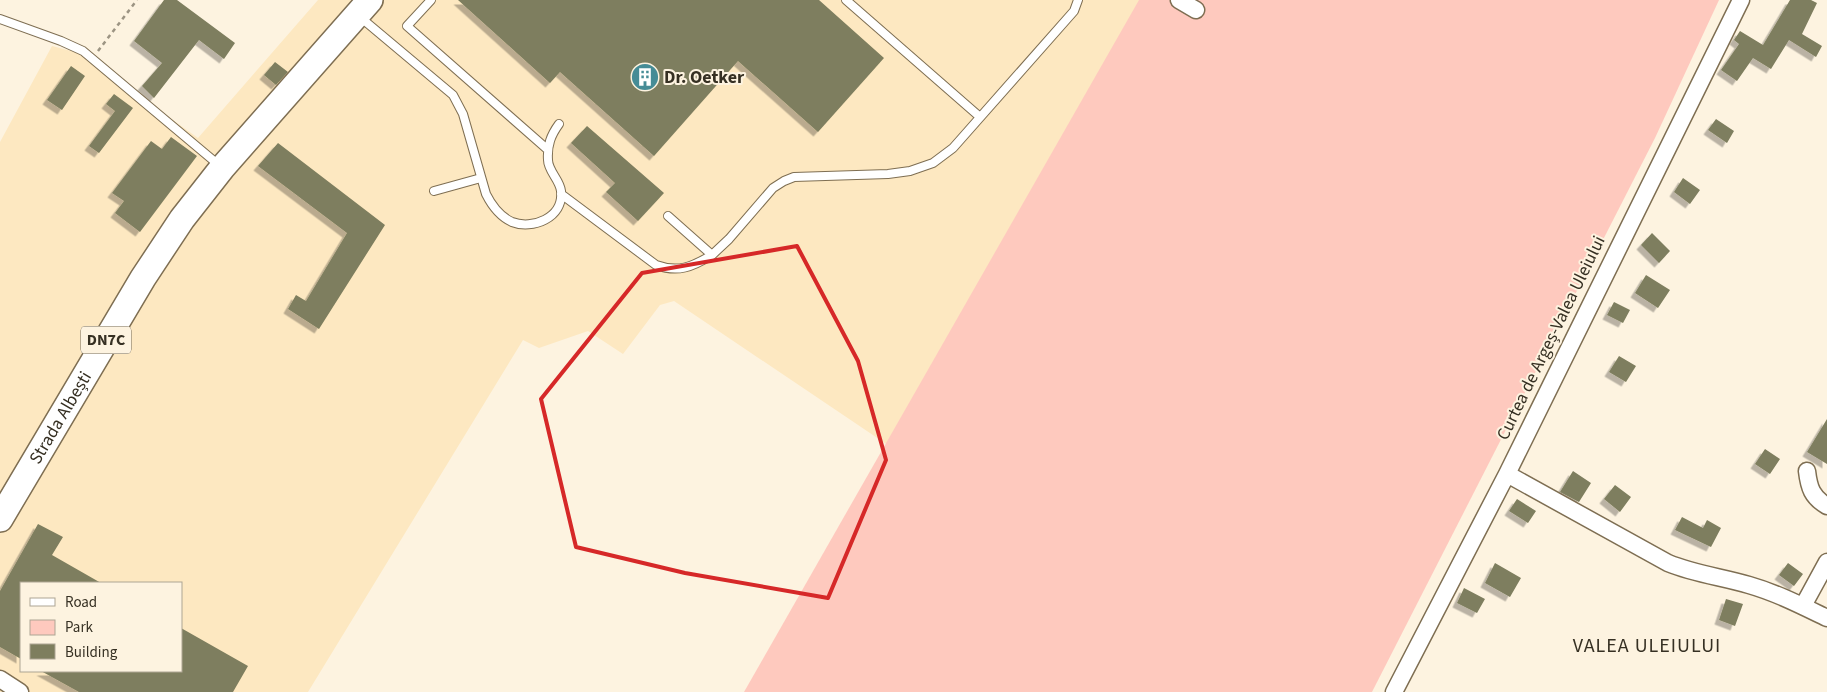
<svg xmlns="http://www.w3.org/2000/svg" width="1827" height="692" viewBox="0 0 1827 692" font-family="'Source Sans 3',sans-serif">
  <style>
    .built { fill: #fde8c1; fill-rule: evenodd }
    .green { fill: #fec9be }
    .building { fill: #7e7e5e; filter: url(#shadow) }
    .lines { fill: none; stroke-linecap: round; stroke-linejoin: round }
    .lane-casing { stroke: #7e6e52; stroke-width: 10 }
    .street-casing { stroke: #7e6e52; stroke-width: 19 }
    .primary-casing { stroke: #7e6e52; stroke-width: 28 }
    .path { stroke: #9c9483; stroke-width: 2.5; stroke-dasharray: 4 4; stroke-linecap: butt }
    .lane { stroke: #fff; stroke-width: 8 }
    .street { stroke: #fff; stroke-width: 16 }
    .primary { stroke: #fff; stroke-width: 25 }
    .marked { fill: none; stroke: #d62828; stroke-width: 4; stroke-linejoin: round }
    .labels { text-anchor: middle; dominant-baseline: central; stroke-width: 4; stroke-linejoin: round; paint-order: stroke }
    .shield { fill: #fdf3e0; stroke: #726a5c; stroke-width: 1 }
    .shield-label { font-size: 16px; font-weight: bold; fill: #363023 }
    .poi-label { font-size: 18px; font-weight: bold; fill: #363023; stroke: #fdf3e0; text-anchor: start }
    .street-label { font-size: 18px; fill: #363023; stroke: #fdf3e0 }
    .quarter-label { font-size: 20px; letter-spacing: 1px; fill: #363023; stroke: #fdf3e0 }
  </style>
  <defs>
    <filter id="shadow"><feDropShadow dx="-4.5" dy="4.5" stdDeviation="0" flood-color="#0004"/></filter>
  </defs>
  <rect width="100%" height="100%" fill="#fdf3e0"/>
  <!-- built -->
  <path class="built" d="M318 0H1146L953 489 674 301 660 305 623 354 588 331 539 348 523 340 308 692H0V142L52 46 79 53 198 138ZM21 583H181V671H21Z"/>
  <!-- green -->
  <path class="green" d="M1139 0H1719L1655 138 1372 692H744Z"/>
  <!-- building -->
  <path class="building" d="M164 0H177L235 43 224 59 199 40 154 98 142 86 162 63 134 41Z
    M458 0H819L884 58 818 132 738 61 654 156 560 72 550 83Z
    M1790 0H1811L1817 3 1802 34 1822 46 1816 57 1789 40 1771 69 1753 58 1737 81 1721 70 1739 44 1734 40 1740 31 1763 45Z
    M275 62 288 72 276 85 264 75Z
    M71 66 85 76 62 110 47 100Z
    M114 94 133 108 99 153 89 146 115 111 106 104Z
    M1716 119 1734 131 1727 143 1708 130Z
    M587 126 664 193 638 221 606 192 615 183 571 143Z
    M171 137 197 156 140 232 115 213 124 201 112 193 151 141 162 149Z
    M278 143 385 225 319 329 288 309 296 295 306 301 347 233 258 166Z
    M1683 178 1700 190 1690 204 1674 192Z
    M1652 233 1670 251 1659 263 1641 245Z
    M1646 275 1670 290 1658 308 1635 293Z
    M1614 302 1630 310 1623 323 1607 315Z
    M1619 356 1636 366 1626 382 1609 372Z
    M1827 419V464L1807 452Z
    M1765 449 1780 459 1770 474 1755 464Z
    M1573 471 1591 483 1579 502 1560 492Z
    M1615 485 1631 497 1620 512 1604 499Z
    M1517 499 1536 511 1528 523 1509 511Z
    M1682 517 1703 528 1707 520 1721 528 1711 547 1675 530Z
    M38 524 63 537 52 555 101 583H21V659L0 647V591Z
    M1495 563 1521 578 1510 597 1485 583Z
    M1788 563 1803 574 1794 586 1779 575Z
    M1464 588 1485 599 1477 613 1457 603Z
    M1726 599 1743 604 1735 626 1719 620Z
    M181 628 248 666 233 692H79L41 671H181Z"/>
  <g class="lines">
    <defs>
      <path id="lane" d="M431 0 407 26 547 149
        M846 0 980 117
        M360 17 453 95 463 114 486 194C492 206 499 216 512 222 532 230 564 218 561 191 560 180 548 171 548 160 547 145 551 135 559 124
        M0 19 61 41 83 51 220 166
        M434 191 481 178
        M561 194 656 265C678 273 692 267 712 255L668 216
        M712 255 729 239 773 188 784 181 794 177 888 174 910 171 933 163 953 148 1074 11 1078 0"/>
      <path id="street" d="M1179 0 1196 10
        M1807 471C1809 488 1812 497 1827 506
        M1507 474 1668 563C1695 574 1722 577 1749 585 1777 593 1802 606 1827 618
        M1803 606 1827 562
        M0 679 20 692
        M1394 692 1507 474 1741 0"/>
      <g id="primary">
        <path id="s1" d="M0 519 143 278 182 219 222 168 370 0"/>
      </g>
    </defs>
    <!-- lane casing -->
    <use href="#lane" class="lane-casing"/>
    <!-- street casing -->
    <use href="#street" class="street-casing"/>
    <!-- primary casing -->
    <use href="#primary" class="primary-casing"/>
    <!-- path -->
    <path class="path" d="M98 51 137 0"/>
    <!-- lane -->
    <use href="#lane" class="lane"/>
    <!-- street -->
    <use href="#street" class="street"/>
    <!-- primary -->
    <use href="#primary" class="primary"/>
  </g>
  <!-- marked area -->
  <path class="marked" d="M797 246 858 361 886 460 828 598 685 573 576 547 541 399 642 273Z"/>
  <!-- icons -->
  <defs>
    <symbol id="building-disc" viewBox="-11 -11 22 22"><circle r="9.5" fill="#468c96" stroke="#fdf3e0"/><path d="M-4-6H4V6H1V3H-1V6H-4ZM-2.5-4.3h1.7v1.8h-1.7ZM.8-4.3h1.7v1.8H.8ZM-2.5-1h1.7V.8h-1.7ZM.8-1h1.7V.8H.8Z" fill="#fff"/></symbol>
  </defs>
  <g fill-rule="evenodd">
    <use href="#building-disc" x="629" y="61" width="32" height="32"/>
  </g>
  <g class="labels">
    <!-- shield labels -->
    <rect class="shield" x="81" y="326.5" width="50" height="27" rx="4"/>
    <g class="shield-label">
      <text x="106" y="340">DN7C</text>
    </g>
    <!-- poi labels -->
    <g class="poi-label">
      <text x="664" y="77">Dr. Oetker</text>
    </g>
    <!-- street labels -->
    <g class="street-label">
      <text transform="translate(1551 338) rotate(-64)">Curtea de Argeș-Valea Uleiului</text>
      <text stroke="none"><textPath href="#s1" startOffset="118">Strada Albești</textPath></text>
    </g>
    <!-- quarter labels -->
    <g class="quarter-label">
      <text x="1647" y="646">VALEA ULEIULUI</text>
    </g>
  </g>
  <!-- legend -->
  <rect x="20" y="582" width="162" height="90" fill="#fdf3e0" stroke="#ada594"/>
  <rect x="30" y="598" width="25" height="8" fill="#ffffff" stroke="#ada594"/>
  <text x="65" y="607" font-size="15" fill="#363023">Road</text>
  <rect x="30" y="620" width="25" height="15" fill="#fec9be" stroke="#ada594"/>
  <text x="65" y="632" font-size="15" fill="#363023">Park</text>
  <rect x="30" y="644" width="25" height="15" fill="#7e7e5e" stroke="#ada594"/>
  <text x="65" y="657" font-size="15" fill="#363023">Building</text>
</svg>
